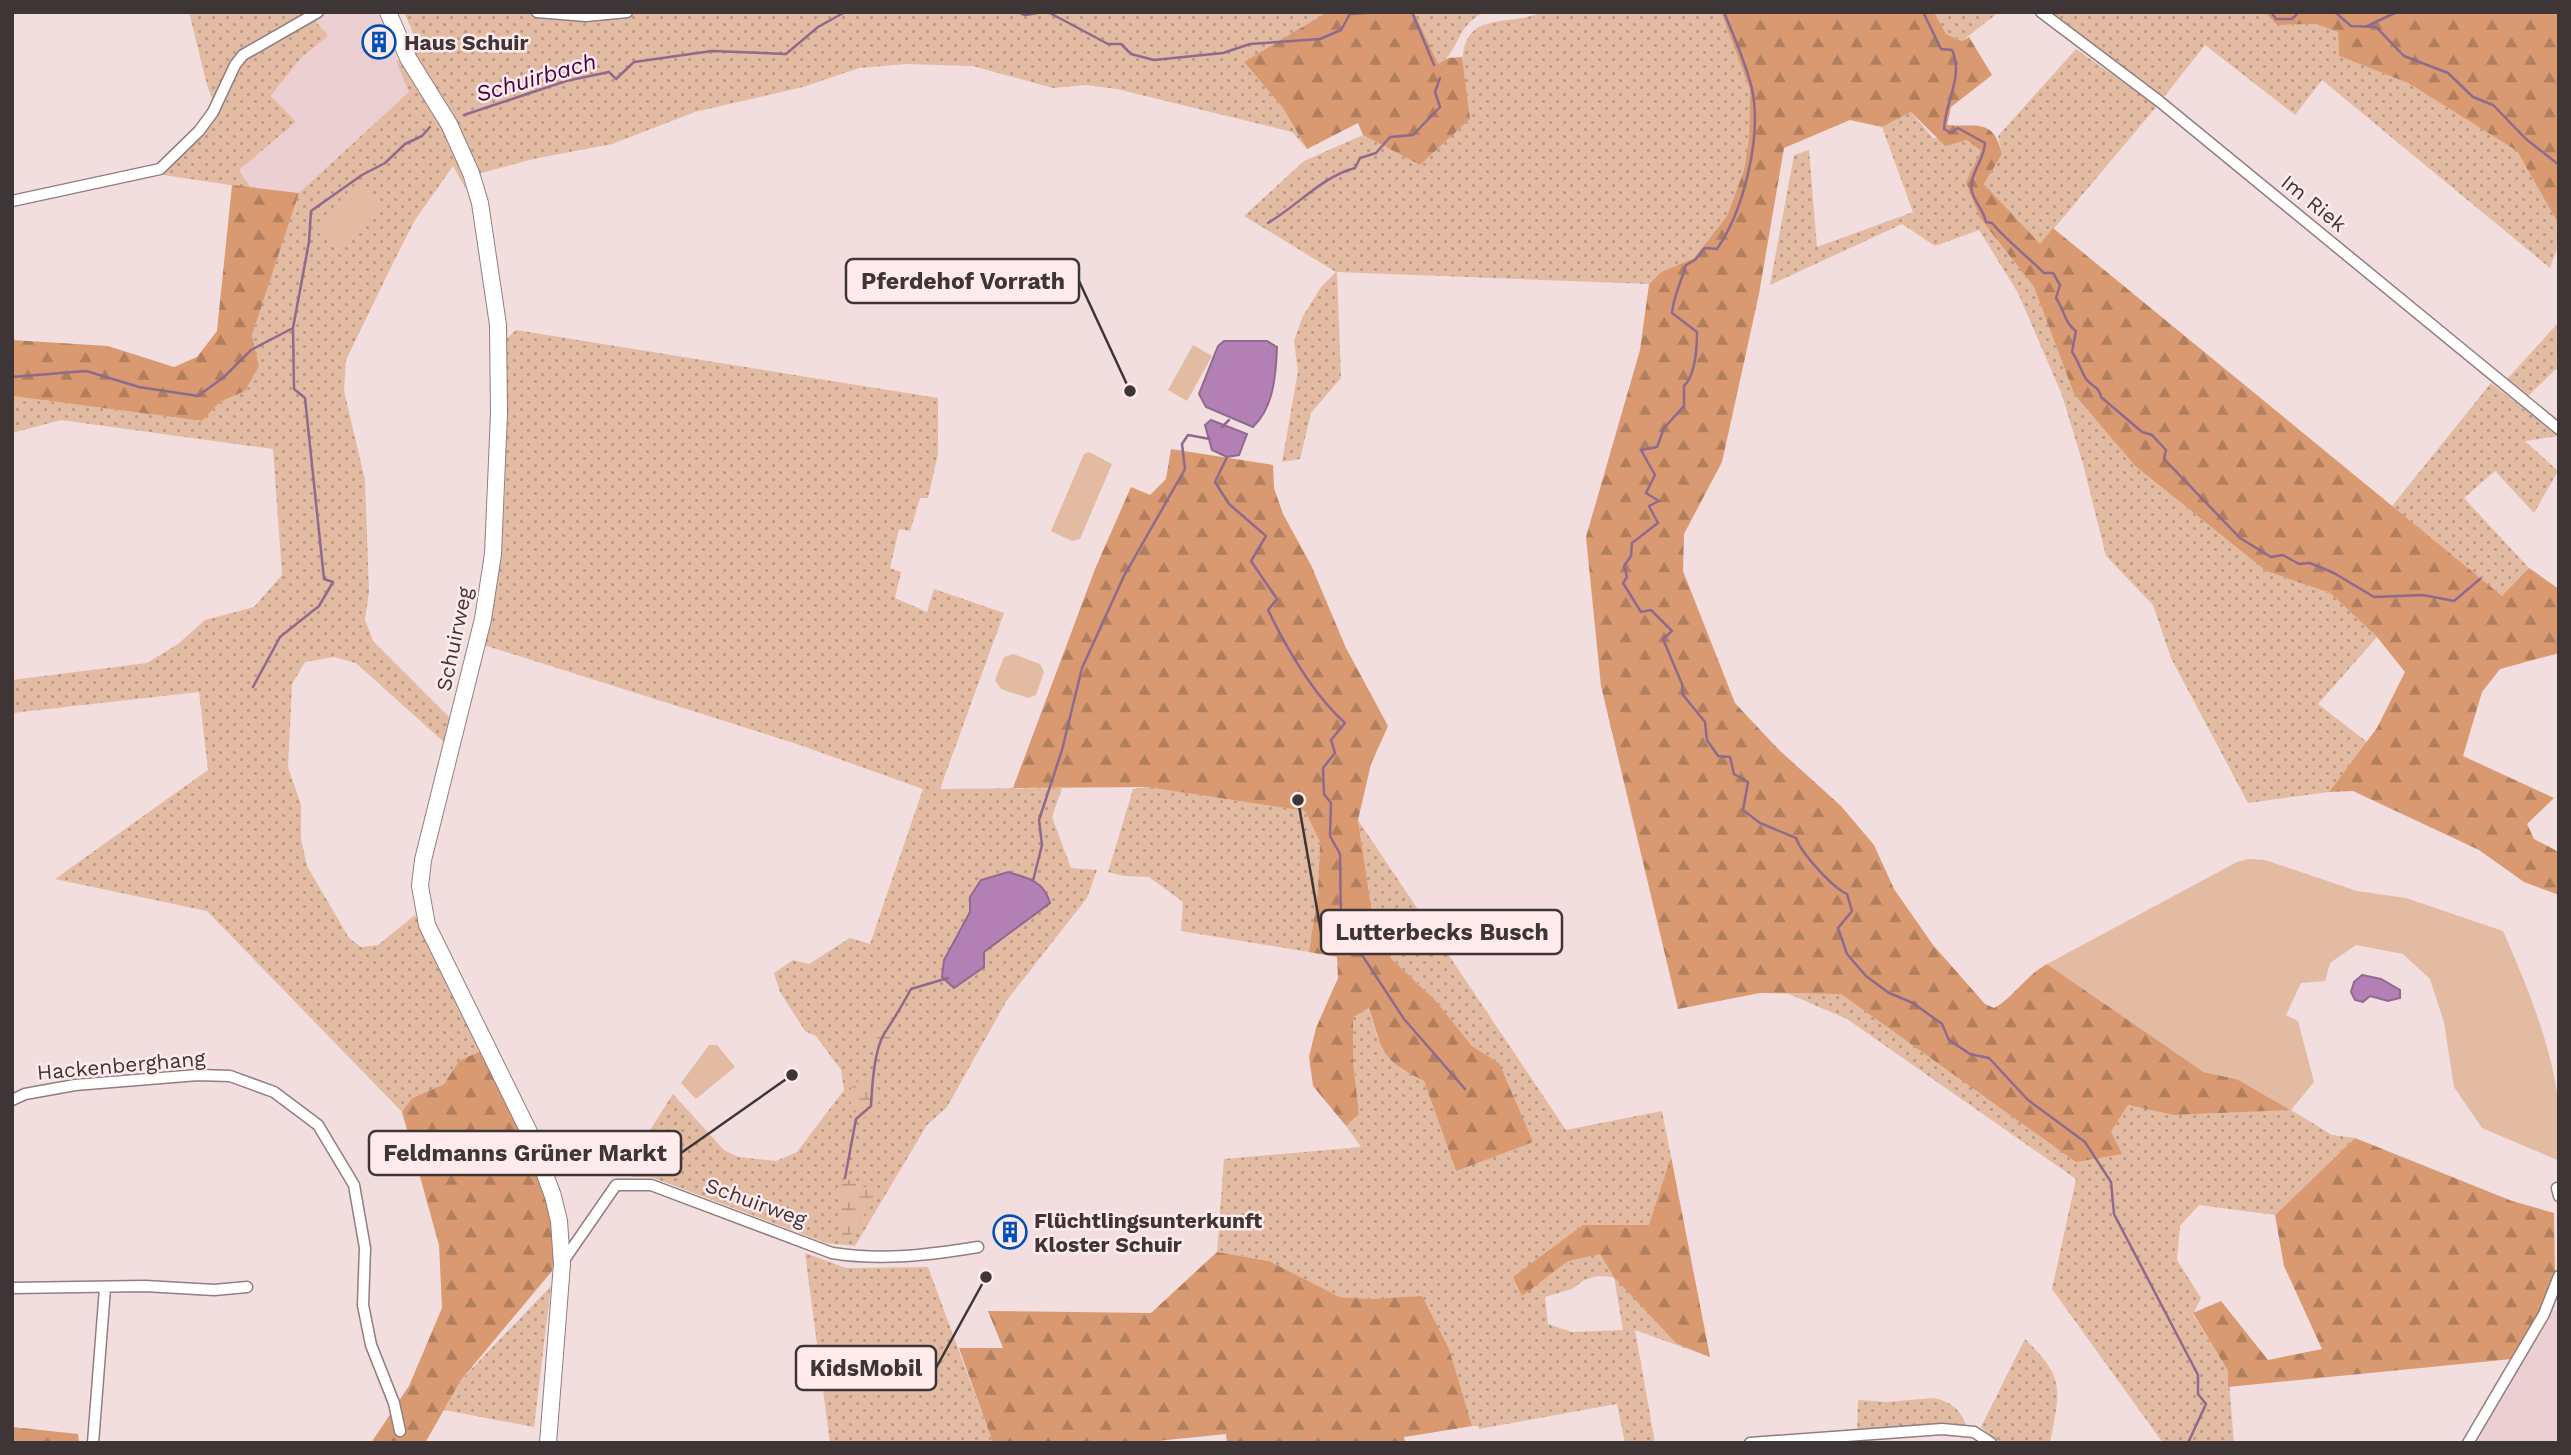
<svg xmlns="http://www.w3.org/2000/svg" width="2571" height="1455" viewBox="0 0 2571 1455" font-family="'Work Sans',sans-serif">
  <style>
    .built { fill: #eccfd2 }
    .grass { fill: url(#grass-dots); fill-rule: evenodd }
    .forest { fill: url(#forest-firs) }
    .wetland { fill: url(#wetland-marsh) }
    .garden { fill: #e3bba2 }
    .water { fill: #b280b4; stroke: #8f6a8e; stroke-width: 2 }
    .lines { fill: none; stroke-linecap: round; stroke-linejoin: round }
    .stream { stroke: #8f6a8e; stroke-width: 2.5 }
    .street-casing { stroke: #917e80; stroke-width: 13 }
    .secondary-casing { stroke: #917e80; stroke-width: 18 }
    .street { stroke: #fff; stroke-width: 10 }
    .secondary { stroke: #fff; stroke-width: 16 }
    .labels { text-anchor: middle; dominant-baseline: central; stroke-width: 5; stroke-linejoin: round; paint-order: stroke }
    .poi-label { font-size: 21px; font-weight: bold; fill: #3d3536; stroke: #ffeaec; text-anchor: start }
    .street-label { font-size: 21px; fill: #3d3536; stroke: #ffeaec }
    .water-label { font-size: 23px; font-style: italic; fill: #450449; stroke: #ffeaec }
    .leader { fill: none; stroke: #3d3536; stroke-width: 2.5 }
    .callout-dot { fill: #3d3536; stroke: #ffeaec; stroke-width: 2.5 }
    .callout { fill: #ffeaec; stroke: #3d3536; stroke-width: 2.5 }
    .callout-label { font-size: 23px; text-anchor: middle; font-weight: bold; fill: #3d3536 }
  </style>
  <defs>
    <pattern id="grass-dots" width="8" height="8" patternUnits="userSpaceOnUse" patternTransform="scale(1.75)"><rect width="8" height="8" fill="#e3bba2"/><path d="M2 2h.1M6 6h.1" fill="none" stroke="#b99985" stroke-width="1.8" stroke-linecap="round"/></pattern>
    <pattern id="forest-firs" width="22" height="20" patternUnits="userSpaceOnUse" patternTransform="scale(1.75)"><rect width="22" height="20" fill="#d99a71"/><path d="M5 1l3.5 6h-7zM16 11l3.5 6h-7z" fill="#b17e5e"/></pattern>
    <pattern id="wetland-marsh" width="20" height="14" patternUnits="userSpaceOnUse" patternTransform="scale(1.75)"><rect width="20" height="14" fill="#e3bba2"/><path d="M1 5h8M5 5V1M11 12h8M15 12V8" fill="none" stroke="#b99985"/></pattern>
  </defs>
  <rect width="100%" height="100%" fill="#f2dddf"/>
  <!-- built -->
  <path class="built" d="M327 12H374L383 19 410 92 299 193 251 188 239 170 296 122 271 97 300 59 328 36 314 19Z
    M2551 1308 2559 1313V1443H2473Z"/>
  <!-- grass -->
  <path class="grass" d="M189 12H319L314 19 328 36 300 59 271 96 296 122 239 170 251 188 163 175 189 149 217 111 207 85Z
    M404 12C442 12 482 8 519 12 563 17 606 18 650 12H1333L1244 62 1283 108 1307 149 1292 132 1117 89 1085 85 1053 88 973 66 906 64 859 68 803 87 695 112 612 144 533 159 478 174 410 48 415 38Z
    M1414 12H1484C1454 28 1461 50 1438 65Z
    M1542 12H1721L1750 90 1749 138 1744 170 1727 216 1694 258 1661 272 1649 284 1337 272 1341 378 1311 413 1300 459 1282 462 1298 371 1294 341 1303 316 1321 287 1336 272 1244 216 1304 161 1363 135 1420 165 1470 119C1466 92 1449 37 1484 25 1503 18 1523 21 1542 12Z
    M1934 12H1999L1962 41 1946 34Z
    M2044 12H2265L2277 25 2316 24 2338 32 2339 56 2408 83 2517 151 2559 225V243L2550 268 2322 80 2295 115 2205 45 2164 97Z
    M2076 49 2157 106 2040 245 1984 184 2002 154 1998 136Z
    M402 59C428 101 454 141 466 189L453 166 415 220 393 263 346 360 344 391 365 480 369 592 365 620 373 641 452 720 446 744 356 663 334 657 305 662 292 684 288 767 301 805V839L307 866 349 938 361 947 378 945 415 915 481 1051 459 1061 444 1084 412 1098 402 1112 207 911 55 879 208 770 199 692 12 713V680L147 663 178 644 205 620 254 607 282 575 273 449 61 420 12 433V396L202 421 220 402 245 391 259 366 252 335 299 193 409 92 396 61Z
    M1911 112 1933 138 1967 140 1981 151 1980 218 2034 287 2074 394 2135 466 2266 571 2330 593 2377 637 2318 704 2367 742 2329 792 2248 803 2171 658 2153 605 2106 556 2083 464 2062 395 2018 293 1979 230 1935 246 1902 224 1770 285 1794 155 1809 150 1817 247 1913 212 1882 127Z
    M2559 322V371L2556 369 2528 396 2507 379Z
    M516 330 938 398V454L928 498H920L910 531 899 529 890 568 901 572 895 598 927 612 934 589 1004 613 940 789 1062 788 1052 817 1071 868 1097 870 1087 898 1007 1000 947 1107 927 1125 855 1246 826 1243 651 1177H633L624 1171 673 1094 724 1150 738 1157 776 1161 797 1152 844 1090 841 1070 816 1036 805 1031 780 992 774 973 793 960 809 964 850 938 870 944 923 789 797 744 484 645 498 576 505 493 506 339Z
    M2491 383 2558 436 2525 441 2558 471 2534 513 2495 471 2464 498 2529 568 2503 597 2392 506Z
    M1147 787 1305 811 1320 842 1318 890 1309 952 1181 931 1183 902 1149 877 1124 876 1108 872 1133 789Z
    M1358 820 1566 1130 1662 1111 1710 1357 1635 1330 1655 1443H1625L1617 1404 1479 1429 1478 1426H1472L1403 1437 1372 1299 1340 1297 1269 1261 1217 1252 1224 1159 1361 1147 1346 1126 1359 1114 1353 1061V1016L1369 1008C1381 1052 1382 1061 1424 1081L1456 1171 1499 1063 1472 1046 1436 1001 1377 945ZM1598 1276 1614 1277 1623 1330 1572 1332 1548 1324 1545 1297 1572 1289 1584 1280Z
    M1789 994H1841L2076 1161 2111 1132 2128 1105 2173 1115 2291 1110 2332 1135 2355 1138 2275 1215 2199 1205 2180 1226 2177 1260 2201 1298 2193 1314 2228 1371 2234 1443H2163L2052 1289 2076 1179 1847 1019Z
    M805 1253 846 1268 928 1267 993 1443H830Z
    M551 1286 534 1427 444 1410 461 1380Z
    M2025 1339C2066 1379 2060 1389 2050 1443H1999L1981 1427Z
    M1933 1398C1951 1402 1959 1408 1966 1425L1857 1431 1858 1400 1886 1402Z"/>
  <!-- forest -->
  <path class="forest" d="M1414 12 1438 64 1448 58 1462 57 1470 119 1420 165 1363 135 1358 123 1307 149 1283 108 1244 62 1326 13Z
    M1721 12H1934L1946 34 1962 41 1969 37 1992 75 1951 107 1947 125C1977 128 1993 117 2002 154L1984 184 2040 244 2053 228 2502 596 2529 568 2559 589V653L2500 669 2482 692 2463 756 2554 798 2527 824 2534 839 2559 852V895L2524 882 2479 850 2353 791 2329 792 2377 728 2405 672 2377 637 2330 593 2266 571 2135 466 2074 394 2034 287 1980 218 1966 182 1981 151 1967 140 1945 146 1911 112 1882 127 1850 120 1784 148 1759 294 1722 462 1684 534 1683 571 1735 703 1778 749 1841 806 1874 845 1894 889 1933 945 1985 1004 1994 1008C2015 996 2025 976 2047 964L2204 1072 2237 1079 2291 1110 2173 1115 2128 1105 2111 1132 2122 1154 2076 1162 1841 994 1760 993 1678 1009 1601 686 1586 537 1640 350 1649 284 1661 272 1694 258 1727 216 1744 170 1749 138 1750 90Z
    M2265 12H2559V225L2517 151 2408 83 2339 56 2338 32 2316 24 2277 25Z
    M232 185 299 193 252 335 259 366 245 391 220 402 202 421 12 396V340L108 346 174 367 197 357 217 331Z
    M1171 449 1273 465 1274 488 1283 514 1311 565 1346 648 1388 726 1371 764 1358 820 1377 945 1436 1001 1472 1046 1499 1063 1533 1142 1456 1171 1424 1081C1380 1059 1383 1053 1369 1008L1353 1017V1061L1359 1114 1346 1126 1313 1086 1309 1057 1316 1028 1338 978 1337 957 1309 952 1318 890 1320 842 1305 811 1147 787 1013 788 1095 569 1131 487 1150 495 1166 479Z
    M487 1048C513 1111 566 1202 552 1271L461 1380 425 1443H371L409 1386 442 1308 439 1245 402 1112 412 1098 444 1084 459 1061Z
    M2355 1138 2512 1201 2554 1213 2555 1276 2540 1312 2512 1359 2228 1387V1371L2193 1313 2221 1301 2268 1360 2322 1349 2284 1266 2275 1215Z
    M1671 1157 1710 1357 1676 1343 1614 1277 1600 1254 1568 1261 1522 1296 1513 1277 1583 1225H1649Z
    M1217 1252 1269 1261 1340 1297 1372 1299 1422 1296 1449 1349 1472 1426 1404 1437 1405 1443H1227L1226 1434 1138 1443H993L959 1348H1003L988 1311 1151 1313Z
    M12 1427 78 1434 79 1443H12Z"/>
  <!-- wetland -->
  <path class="wetland" d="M894 1023 888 1045 880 1050 868 1043 869 1028Z
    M872 1079C882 1090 880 1102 874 1115L856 1119 848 1092 858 1081Z
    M845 1178 875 1192V1198L851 1235 843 1237 838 1187Z"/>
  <!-- garden -->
  <path class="garden" d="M359 181 382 204 337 249 314 227Z
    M1193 345 1212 356 1187 401 1168 390Z
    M1089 452 1112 464 1080 539 1072 541 1051 531 1084 454Z
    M1013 654 1040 664 1044 672 1036 695 1028 698 1001 689 995 680 1004 657Z
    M2249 859 2265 860 2357 891 2406 898 2503 931C2531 995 2571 1089 2557 1160L2482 1128 2454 1087 2444 1022 2430 979 2403 954 2356 945 2330 963 2325 981 2301 983 2286 1015 2298 1021 2314 1082 2291 1110 2237 1079 2204 1072 2047 964 2237 862Z
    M709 1045H717L735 1067 696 1099 681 1083Z"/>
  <!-- water -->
  <path class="water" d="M1224 341H1267L1277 347C1276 374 1274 407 1253 427L1206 407 1199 394 1218 346Z
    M1211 420 1247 434 1239 455 1227 457 1212 450 1205 425Z
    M1008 872C1028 878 1044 881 1050 903L984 952V967L954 988 942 977 944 960 970 912V897L981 880Z
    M2362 975 2381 979 2400 990V998L2388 1001 2370 996 2363 1002 2355 1000 2351 992 2354 982Z"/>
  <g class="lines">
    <!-- stream -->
    <path class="stream" d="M1018 12 1025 15 1043 12
      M1048 12 1108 44H1121L1131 54 1154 60 1223 53 1250 44 1320 39 1341 30 1350 14 1378 12
      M1412 12 1434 65
      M1724 12C1734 37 1746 63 1752 89 1762 136 1744 210 1717 249L1705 248 1695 260 1686 265C1681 283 1674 294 1672 313L1697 332C1697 348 1696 374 1684 386V406L1664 428 1657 447 1641 450 1655 475 1646 493 1659 501 1649 506 1658 523 1632 543 1631 556 1624 566 1627 577 1623 583 1641 612 1651 610 1672 631 1663 639 1682 684 1683 695 1705 722 1707 740 1718 756 1730 757 1734 774 1748 782 1743 810 1760 823 1796 838C1801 853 1833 888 1847 894L1852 911 1838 928 1847 954 1866 976 1889 993 1913 1003 1942 1024 1949 1040 1970 1054 1989 1058 2028 1100 2085 1142 2111 1182 2114 1214 2198 1375V1394L2206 1404 2188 1443
      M1923 12 1941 49 1952 50C1964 75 1945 103 1944 129L1951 133 1958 128 1985 143C1985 159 1968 176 1972 192 1975 202 1984 211 1986 222L1992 223C2008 242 2026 255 2044 273H2053L2060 285 2056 298C2064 309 2065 324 2076 331L2072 352C2078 360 2081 371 2086 379 2092 387 2099 386 2101 397L2142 432 2152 435 2166 450 2164 459 2240 538 2271 557 2283 555 2299 564 2310 563 2334 573 2374 597 2423 595 2454 601 2480 579
      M2271 12 2276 19H2292L2299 12
      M2335 12 2351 26 2376 27 2404 56 2448 73 2473 97 2493 105 2526 139 2559 165
      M2365 27 2397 12
      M464 115 566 81 609 72 616 79 634 62 712 51 786 54 818 27 845 12
      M1268 223C1297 206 1323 176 1355 168L1360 158 1376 153 1390 137 1413 135 1440 107 1435 92 1440 78
      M12 377 86 371 139 387 198 396 224 377 251 350 293 328
      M1222 427 1229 420
      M1227 457 1215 482 1229 504 1266 536 1251 561 1277 599 1268 610C1287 649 1313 694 1345 723L1331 740 1335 753 1323 768 1324 794 1331 803 1330 836 1340 854 1341 923 1404 1019 1465 1089
      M253 687 280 637 319 606 333 582 324 579 305 398 294 389 293 328 309 242 311 211 362 175 385 163 405 144 422 136 430 127
      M1033 881 1042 845 1039 820 1062 750 1082 668 1124 576 1185 469 1182 444 1188 435 1210 439
      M845 1178 856 1119 871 1106C872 1087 874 1047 886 1031 895 1017 903 1004 911 989L948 978"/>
    <defs>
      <path id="street" d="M537 12 586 16 627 12
        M2041 12 2159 101 2559 429
        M12 201 160 169 199 131 213 112 235 65 243 55 318 12
        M12 1100 25 1094 75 1085 198 1075 230 1076 274 1092 318 1125 354 1185 365 1248 363 1305 371 1345 394 1403 400 1431
        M2557 1188 2559 1196
        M562 1263 616 1185H651L832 1253C882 1261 929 1255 978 1247
        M12 1288 145 1286 214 1290 247 1287
        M93 1443 105 1288
        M1750 1443 1942 1429 1974 1432 1991 1443
        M2468 1443 2544 1314 2559 1276"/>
      <path id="secondary" d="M388 12 408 58 449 124 471 173 480 203 498 325 499 414 493 554 483 619 423 860 420 886 427 925 530 1134 553 1196 559 1221 562 1264 548 1443"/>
    </defs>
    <!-- street casing -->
    <use href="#street" class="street-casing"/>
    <!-- secondary casing -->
    <use href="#secondary" class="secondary-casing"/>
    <!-- street -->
    <use href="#street" class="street"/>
    <!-- secondary -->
    <use href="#secondary" class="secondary"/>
  </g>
  <!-- icons -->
  <defs>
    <symbol id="building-ring" viewBox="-11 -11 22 22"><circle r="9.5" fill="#ffeaec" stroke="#004eb8" stroke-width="1.5"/><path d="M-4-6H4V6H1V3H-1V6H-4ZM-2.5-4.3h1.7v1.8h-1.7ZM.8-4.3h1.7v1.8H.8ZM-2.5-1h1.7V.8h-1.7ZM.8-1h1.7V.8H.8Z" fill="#004eb8"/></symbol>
  </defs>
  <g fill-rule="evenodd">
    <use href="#building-ring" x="360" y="23" width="38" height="38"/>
    <use href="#building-ring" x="991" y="1213" width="38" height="38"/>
  </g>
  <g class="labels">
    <!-- poi labels -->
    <g class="poi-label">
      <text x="404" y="42">Haus Schuir</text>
      <text x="1034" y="1220">Flüchtlingsunterkunft<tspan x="1034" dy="24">Kloster Schuir</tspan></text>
    </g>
    <!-- street labels -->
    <g class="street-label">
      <text transform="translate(2314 203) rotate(39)">Im Riek</text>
      <text transform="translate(454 639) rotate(-78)">Schuirweg</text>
      <text transform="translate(121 1065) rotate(-5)">Hackenberghang</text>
      <text transform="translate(756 1202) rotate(20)">Schuirweg</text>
    </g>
    <!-- water labels -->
    <g class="water-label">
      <text transform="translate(536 78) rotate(-16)">Schuirbach</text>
    </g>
  </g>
  <!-- callouts -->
  <path class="leader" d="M1130 391L1079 281M1298 800L1321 932M792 1075L681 1153M986 1277L936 1368"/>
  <g class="callout-dot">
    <circle cx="1130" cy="391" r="7"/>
    <circle cx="1298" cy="800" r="7"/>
    <circle cx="792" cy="1075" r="7"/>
    <circle cx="986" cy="1277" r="7"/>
  </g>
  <g class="callout">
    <rect x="846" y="259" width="233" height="44" rx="7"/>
    <rect x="1321" y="910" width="241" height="44" rx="7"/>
    <rect x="369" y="1131" width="312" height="44" rx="7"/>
    <rect x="796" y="1346" width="140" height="44" rx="7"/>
  </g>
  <g class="callout-label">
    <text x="963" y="289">Pferdehof Vorrath</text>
    <text x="1442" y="940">Lutterbecks Busch</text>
    <text x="525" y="1161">Feldmanns Grüner Markt</text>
    <text x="866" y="1376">KidsMobil</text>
  </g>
  <!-- border -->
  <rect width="2571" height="1455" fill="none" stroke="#3d3536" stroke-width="28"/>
</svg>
